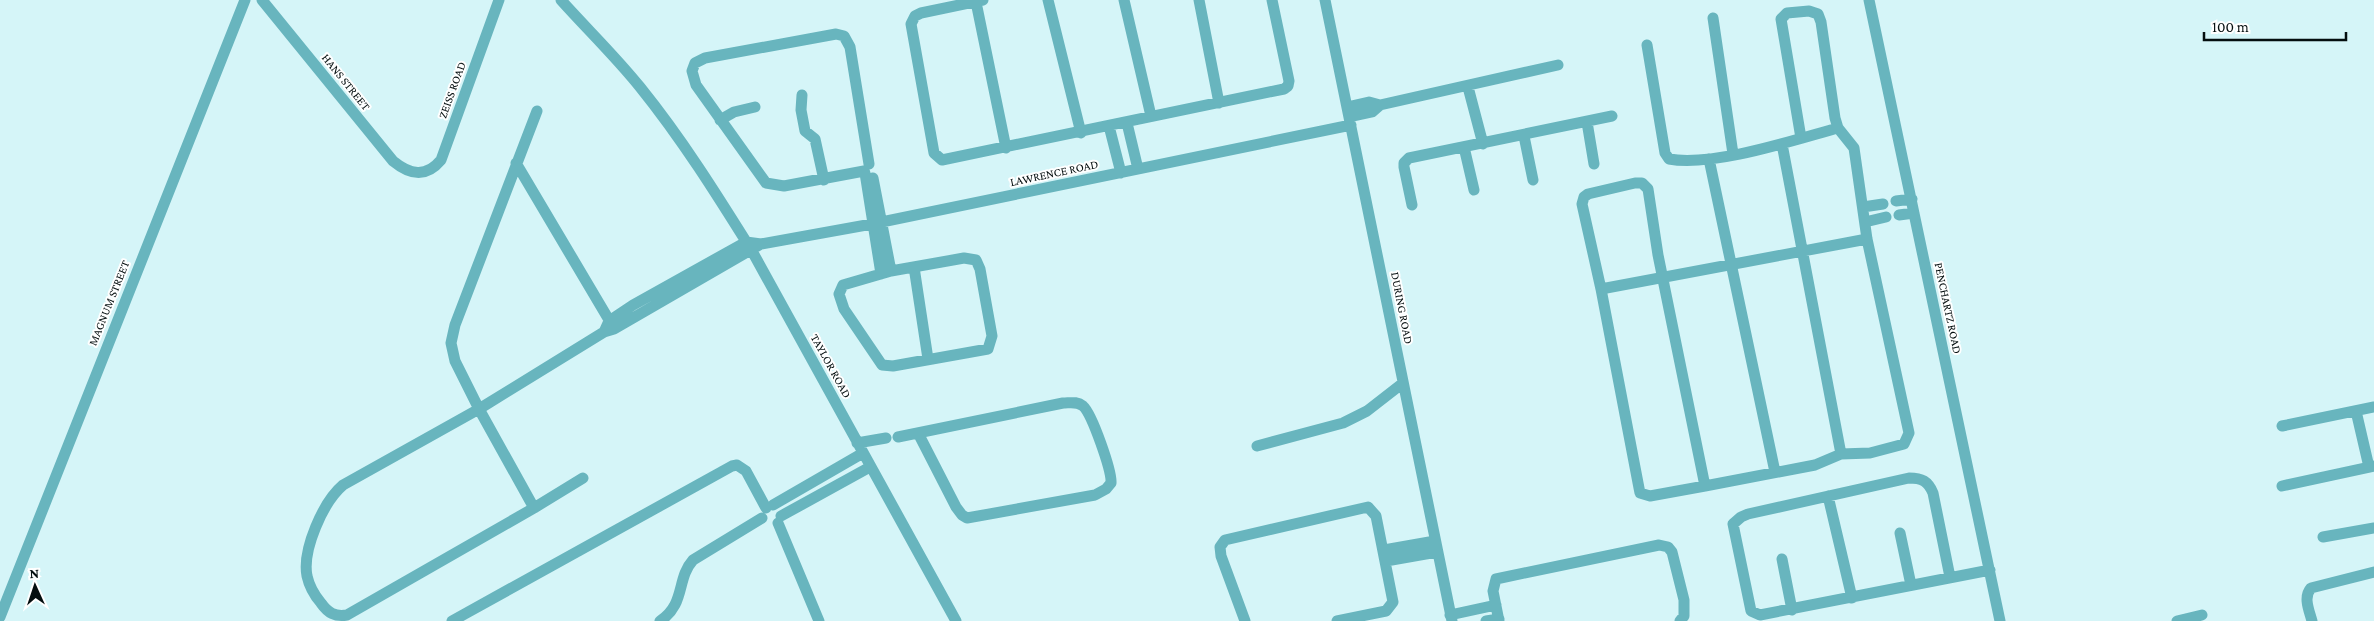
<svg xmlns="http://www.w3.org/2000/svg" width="2374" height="621" viewBox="0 0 2374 621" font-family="'Crimson Pro',serif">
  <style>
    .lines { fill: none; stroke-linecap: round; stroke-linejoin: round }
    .minor { stroke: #68b5be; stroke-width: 11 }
    .labels { text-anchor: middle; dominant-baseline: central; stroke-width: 4; stroke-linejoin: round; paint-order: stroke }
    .street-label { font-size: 12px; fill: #040e0f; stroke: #fff }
  </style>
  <rect width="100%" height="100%" fill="#d5f5f8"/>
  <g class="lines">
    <!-- minor -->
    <path class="minor" d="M262 0 393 161C410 175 426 178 441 160L499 0
      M561 0C587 29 616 57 640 87 682 139 717 195 752 251L956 621
      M983 0 921 13 915 16 911 24 934 153 942 160 1284 89 1288 86 1289 81 1272 0
      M1048 0 1081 133
      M1124 0 1151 116
      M1199 0 1219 103
      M1325 0 1452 621
      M1869 0 2000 621
      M976 2 1006 148
      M1713 18 1733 154
      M1647 45 1665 153 1669 159C1713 167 1794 140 1838 128
      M1468 87 1483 144
      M802 95 801 110 805 131 815 139 824 180
      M1347 107 1369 102 1380 105 1558 65
      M1349 117 1372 112 1380 105
      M720 120 734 112 755 107
      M1587 122 1594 164
      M1127 123 1138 169
      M1109 126 1121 173
      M1524 136 1533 180
      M1782 144 1841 454 1870 453 1904 444 1909 433 1867 239 1854 148 1838 128 1835 118 1821 22 1818 14 1809 11 1787 13 1781 19 1801 138
      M1464 147 1474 190
      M1709 159 1775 472
      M516 163 612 325
      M864 171 784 186 766 183 696 85 692 71 695 63 705 58 836 34 844 36 850 47 869 164
      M865 173 881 274
      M873 178 891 271
      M1635 183H1642L1648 189 1658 255 1705 486 1650 496 1640 493 1639 488 1601 289 1582 204 1584 197 1588 194Z
      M1896 201 1912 199
      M1412 205 1404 167V163L1409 158 1612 116
      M1863 207 1883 204
      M1899 215 1914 213
      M1865 222 1886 217
      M964 258 976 260 980 269 992 336 988 349 893 366 882 365 844 309 839 294 843 285 891 271Z
      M914 267 928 359
      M1601 289 1867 239
      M604 332 609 321 633 305 746 242 761 244 872 224 1351 125
      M2356 411 2369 467
      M2282 426 2374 407
      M898 437 1063 403C1070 403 1077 401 1083 406 1092 414 1112 471 1111 483L1106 489 1095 495 967 518 962 515 956 507 918 433
      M857 443 886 438
      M1257 446 1343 423 1367 411 1403 383
      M583 478 534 508 347 615C335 617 328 613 321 603 315 596 309 585 307 576 302 550 323 502 343 485L479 409 604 332 614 329 761 244
      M1705 486 1815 465 1841 454
      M2282 486 2374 466
      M1828 496 1852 598
      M773 505 863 453
      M534 508 479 409 455 361 451 343 455 325 537 111
      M781 516 870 467
      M778 523 819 621
      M1900 533 1911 585
      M2323 537 2374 528
      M1384 550 1435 541
      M1782 559 1792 610
      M1386 561 1437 552
      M1950 577 1933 493C1928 481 1922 478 1909 478L1748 514 1741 517 1733 524 1751 611 1760 615 1990 570
      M1450 615 1496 605
      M0 617 245 0
      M452 621 732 466 737 465 746 471 766 508
      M660 621C686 604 676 579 693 560L762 518
      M1245 621 1221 556 1220 547 1225 540 1368 507 1376 516 1393 602 1386 611 1337 621
      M1486 621 1499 619
      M1499 621 1493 591 1496 579 1659 545 1668 547 1672 552 1684 600V616L1680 621
      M2177 621 2202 615
      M2312 621C2309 610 2303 597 2311 588L2374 572"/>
  </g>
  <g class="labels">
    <!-- street labels -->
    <g class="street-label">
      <text transform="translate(346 82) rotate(51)">HANS STREET</text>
      <text transform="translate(452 90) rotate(-70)">ZEISS ROAD</text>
      <text transform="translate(1054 173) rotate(-12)">LAWRENCE ROAD</text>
      <text transform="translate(109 303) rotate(-68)">MAGNUM STREET</text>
      <text transform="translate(1402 308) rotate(79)">DURING ROAD</text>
      <text transform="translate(1948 308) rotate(78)">PENCHARTZ ROAD</text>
      <text transform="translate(831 366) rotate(61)">TAYLOR ROAD</text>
    </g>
  </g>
  <!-- north arrow -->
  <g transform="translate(35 586) rotate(357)" stroke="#ffffff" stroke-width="4" paint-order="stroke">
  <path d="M0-4L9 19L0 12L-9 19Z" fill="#040e0f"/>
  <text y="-8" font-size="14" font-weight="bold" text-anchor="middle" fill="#040e0f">N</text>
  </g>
  <!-- scale -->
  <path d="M2204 32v8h142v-8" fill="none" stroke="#040e0f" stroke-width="2.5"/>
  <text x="2212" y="32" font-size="15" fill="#040e0f" stroke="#ffffff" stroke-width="4" paint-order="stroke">100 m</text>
</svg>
